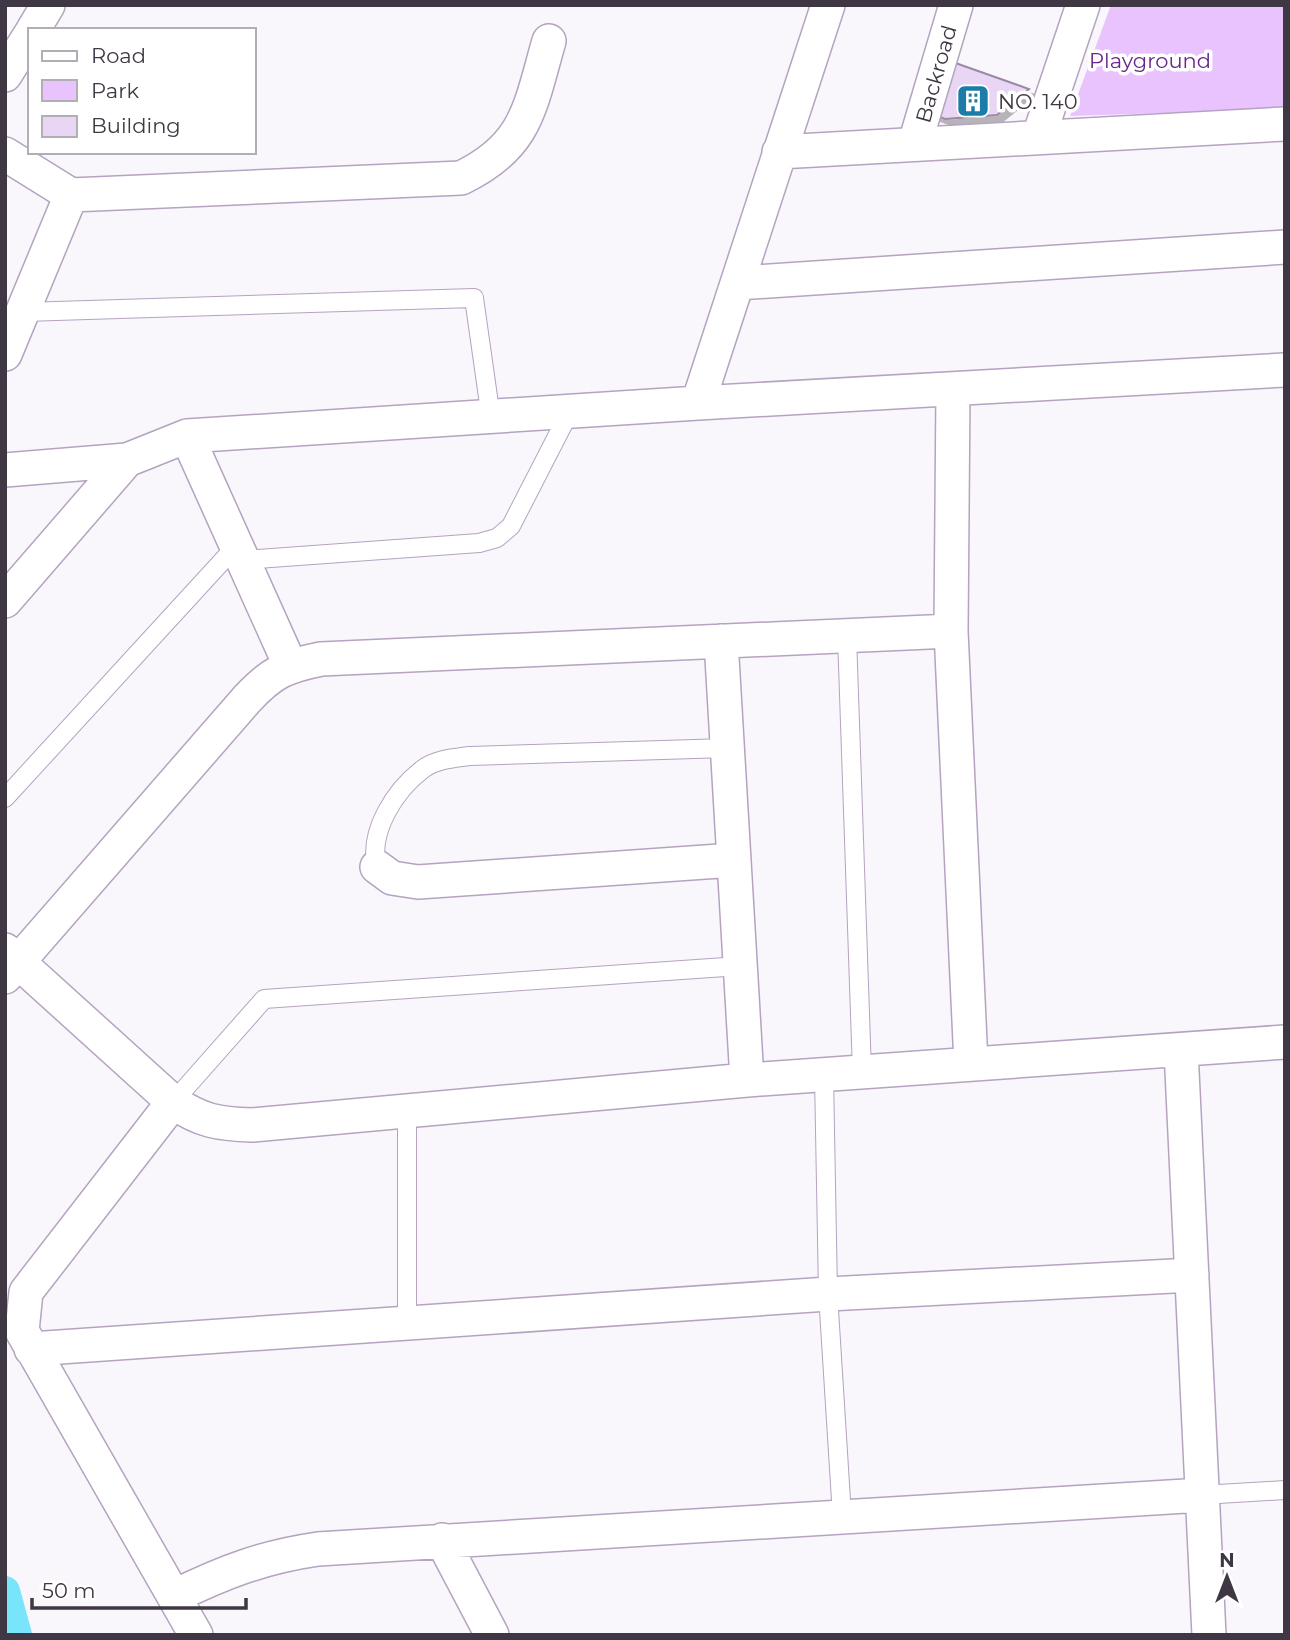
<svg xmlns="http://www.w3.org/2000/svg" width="1290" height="1640" viewBox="0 0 1290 1640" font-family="Montserrat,sans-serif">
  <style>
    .green { fill: #e9c3fe }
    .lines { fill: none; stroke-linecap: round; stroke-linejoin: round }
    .canal { stroke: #79e5fa; stroke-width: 30 }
    .building { fill: #e9d6f4; stroke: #9a89a4; stroke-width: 2; filter: url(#shadow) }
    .service-casing { stroke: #b5a3c0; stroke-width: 20 }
    .minor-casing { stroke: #b5a3c0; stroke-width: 36 }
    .service { stroke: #fff; stroke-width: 18 }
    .minor { stroke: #fff; stroke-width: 33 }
    .labels { text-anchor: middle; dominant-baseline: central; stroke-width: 7; stroke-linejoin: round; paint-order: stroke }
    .park-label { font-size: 21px; fill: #682687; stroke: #fff }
    .street-label { font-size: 21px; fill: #3f3743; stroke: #fff }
    .poi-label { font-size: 21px; fill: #3f3743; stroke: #fff; text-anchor: start }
  </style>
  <defs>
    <filter id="shadow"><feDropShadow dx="6" dy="6" stdDeviation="0" flood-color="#0004"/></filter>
  </defs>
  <rect width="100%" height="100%" fill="#f9f6fc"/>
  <!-- green -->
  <path class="green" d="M1111 5H1285V109L1070 116Z"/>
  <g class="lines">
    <!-- canal -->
    <path class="canal" d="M5 1591 17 1635"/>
  </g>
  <!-- building -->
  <path class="building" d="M947 60 1029 89 997 115 945 119 929 113Z"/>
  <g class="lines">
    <defs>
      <path id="service" d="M24 312 474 298 491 418
        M244 560 479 543 497 538 511 526 569 413
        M847 636 862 1072
        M5 798 237 545
        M377 867C368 832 395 790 423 769 436 759 455 758 470 756L727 748
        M824 1075 828 1294 842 1516
        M173 1102 264 999 740 966
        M407 1110V1321
        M1202 1495 1285 1490"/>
      <path id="minor" d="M33 30 48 5
        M5 75 30 35
        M1039 136 1083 5
        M915 143 956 5
        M779 152 1285 124
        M5 154 71 195 461 178C528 146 530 106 549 41
        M738 283 1285 247
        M5 354 71 195
        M953 390 951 631 971 1064
        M698 403 828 5
        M187 436 290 665
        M5 470 127 460 187 436 698 403 1285 370
        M5 601 127 460
        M721 641 747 1080
        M377 867 392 878 418 882 734 860
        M5 950 173 1102C201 1121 218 1124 252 1125L747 1080 1285 1042
        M5 977 247 699C272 672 286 666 321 659L951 631
        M1181 1050 1209 1635
        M173 1102 26 1292 22 1331 196 1635
        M31 1349 828 1294 1192 1275
        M442 1540 492 1635
        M175 1596C224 1572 263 1557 318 1549L1202 1495"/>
    </defs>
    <!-- service casing -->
    <use href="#service" class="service-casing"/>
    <!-- minor casing -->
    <use href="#minor" class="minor-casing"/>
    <!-- service -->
    <use href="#service" class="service"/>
    <!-- minor -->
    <use href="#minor" class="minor"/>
  </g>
  <!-- icons -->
  <defs>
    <symbol id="building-square" viewBox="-11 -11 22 22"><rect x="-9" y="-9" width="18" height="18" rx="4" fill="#1c7ca9" stroke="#fff"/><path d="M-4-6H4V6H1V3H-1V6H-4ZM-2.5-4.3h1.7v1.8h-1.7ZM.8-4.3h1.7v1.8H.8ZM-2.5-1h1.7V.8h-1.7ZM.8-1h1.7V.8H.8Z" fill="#fff"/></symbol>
  </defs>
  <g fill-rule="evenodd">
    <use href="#building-square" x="954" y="82" width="38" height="38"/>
  </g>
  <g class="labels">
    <!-- park labels -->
    <g class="park-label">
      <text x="1150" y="60">Playground</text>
    </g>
    <!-- street labels -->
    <g class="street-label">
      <text transform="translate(936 74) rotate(-74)">Backroad</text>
    </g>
    <!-- poi labels -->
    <g class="poi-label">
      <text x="998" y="101">NO. 140</text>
    </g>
  </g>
  <!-- border -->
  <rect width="1290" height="1640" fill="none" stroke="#3f3743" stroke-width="14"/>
  <!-- legend -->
  <rect x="28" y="28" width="228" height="126" fill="#ffffff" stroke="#b2afb4" stroke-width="2"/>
  <rect x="42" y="51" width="35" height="10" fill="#ffffff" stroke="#b2afb4" stroke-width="2"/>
  <text x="91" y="63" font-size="21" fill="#3f3743">Road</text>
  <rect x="42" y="80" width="35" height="21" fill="#e9c3fe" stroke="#b2afb4" stroke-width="2"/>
  <text x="91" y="98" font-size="21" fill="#3f3743">Park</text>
  <rect x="42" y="116" width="35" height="21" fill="#e9d6f4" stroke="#b2afb4" stroke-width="2"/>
  <text x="91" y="133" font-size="21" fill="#3f3743">Building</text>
  <!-- north arrow -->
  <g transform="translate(1227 1577)" stroke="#ffffff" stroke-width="5" paint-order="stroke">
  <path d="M0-5L12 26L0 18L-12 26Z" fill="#3f3743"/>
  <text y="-10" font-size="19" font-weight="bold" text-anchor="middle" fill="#3f3743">N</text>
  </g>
  <!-- scale -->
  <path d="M32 1598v10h214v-10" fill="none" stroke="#3f3743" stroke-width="3.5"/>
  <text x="42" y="1598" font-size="21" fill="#3f3743" stroke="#ffffff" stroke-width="5" paint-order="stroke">50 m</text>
</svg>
